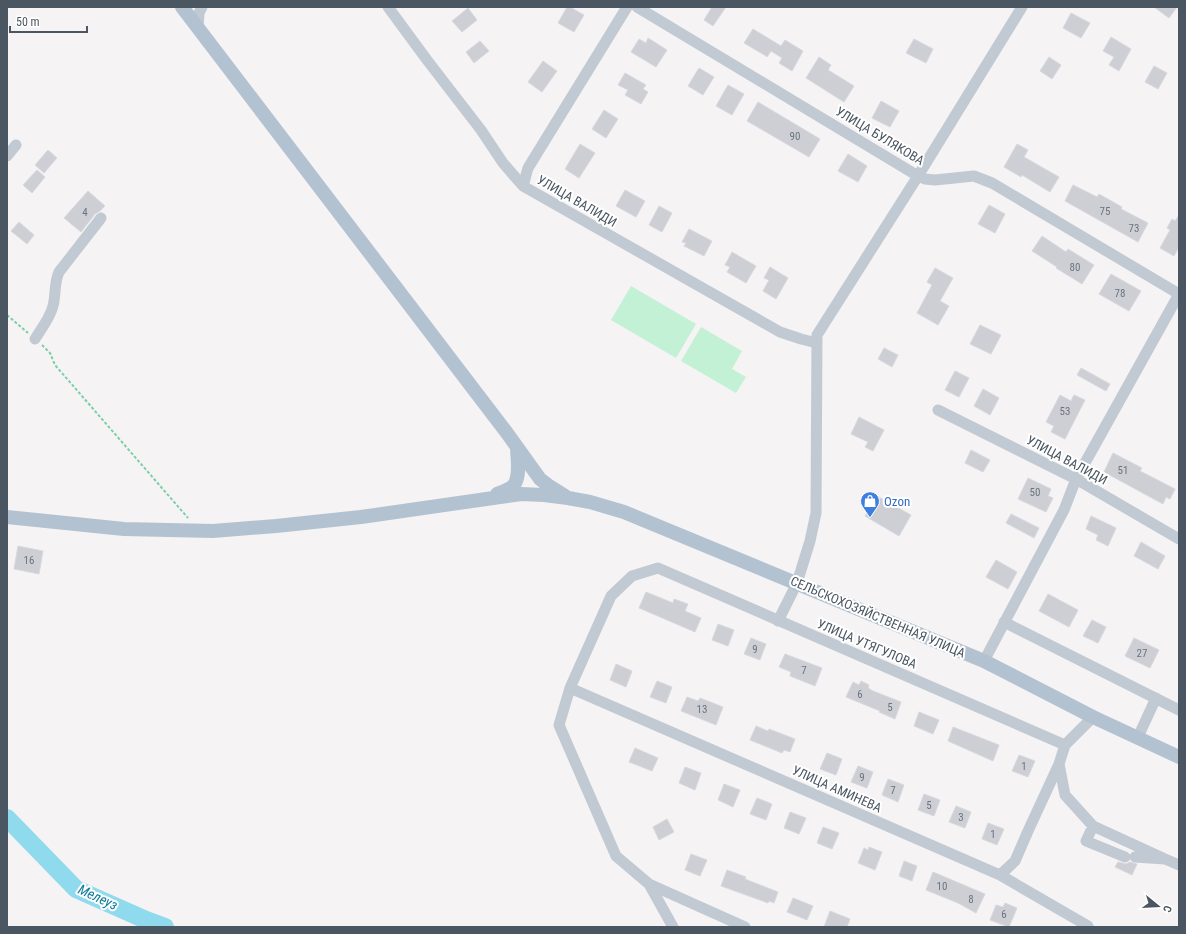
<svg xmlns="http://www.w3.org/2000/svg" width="1186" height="934" viewBox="0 0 1186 934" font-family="'Roboto Condensed',sans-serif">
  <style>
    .green { fill: #c3f1d5 }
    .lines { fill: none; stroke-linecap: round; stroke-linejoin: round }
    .river { stroke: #90daee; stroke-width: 18 }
    .building { fill: #cdcfd5; stroke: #d7d9de }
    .path { stroke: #7ad0a6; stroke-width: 2; stroke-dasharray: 3 2; stroke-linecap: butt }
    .minor { stroke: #c1cad2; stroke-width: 11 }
    .major { stroke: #b3c2d1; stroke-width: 14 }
    .labels { text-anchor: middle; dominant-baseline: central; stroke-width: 4; stroke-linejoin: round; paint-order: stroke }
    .number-label { font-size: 11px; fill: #6b747e }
    .street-label { font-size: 13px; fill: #4a5661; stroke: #fff }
    .shop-label { font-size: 13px; fill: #366cbe; stroke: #fff; text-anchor: start }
    .water-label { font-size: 14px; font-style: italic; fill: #0c7c9b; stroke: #fff }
  </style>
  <rect width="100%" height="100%" fill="#f5f3f3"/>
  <!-- green -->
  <path class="green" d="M631 286 696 324 676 358 611 320Z
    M701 327 742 351 732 369 746 377 736 393 681 361Z"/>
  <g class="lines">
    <!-- river -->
    <path class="river" d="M7 818 76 889 146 920 165 927"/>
  </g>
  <!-- building -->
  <path class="building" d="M567 7H570L584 15 574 32 558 23Z
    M712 7H726L713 26 704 20Z
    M1154 7H1177L1169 18Z
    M468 8 477 20 462 32 452 21Z
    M1071 13 1090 23 1081 38 1063 28Z
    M753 29 781 46 785 40 803 51 792 71 779 63 782 58 771 51 767 57 766 56 744 43Z
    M1111 37 1131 49 1119 71 1109 65 1114 57 1103 51Z
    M648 38 667 50 656 67 631 52 639 39 646 43Z
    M914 39 933 49 926 63 906 53Z
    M480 41 489 51 474 63 466 52Z
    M819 57 831 65 828 70 854 86 844 102 806 78Z
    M1049 57 1061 65 1052 79 1040 71Z
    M543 61 557 71 542 92 528 82Z
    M1154 66 1167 73 1158 89 1145 82Z
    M699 68 714 77 703 95 688 86Z
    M625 73 646 85 643 89 648 92 641 104 625 95 628 90 618 85Z
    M728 85 744 94 732 115 716 106Z
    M881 101 899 111 890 127 872 118Z
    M758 102 820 139 809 157 747 121Z
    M604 110 618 119 606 138 592 129Z
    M580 144 595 153 579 178 565 169Z
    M1017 144 1028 150 1024 157 1059 177 1050 192 1022 175 1021 177 1004 167Z
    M48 150 57 158 44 173 35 165Z
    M848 154 867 166 858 182 838 171Z
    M37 170 45 177 32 193 23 185Z
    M1073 185 1097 197 1099 194 1122 207 1121 209 1148 223 1138 242 1065 201Z
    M625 190 645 201 636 217 616 206Z
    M88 191 105 206 100 211 95 214 81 232 64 218Z
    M989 205 1005 214 995 233 978 224Z
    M659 206 672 213 662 232 649 225Z
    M1179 215V247L1174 256 1160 248 1170 230 1167 228 1172 219 1175 221Z
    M19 222 34 235 27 244 11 231Z
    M689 229 712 241 704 256 684 246 686 243 682 242Z
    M1042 236 1066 252 1068 249 1094 265 1082 284 1056 268 1057 267 1032 251Z
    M732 252 756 266 746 283 727 272 730 267 725 265Z
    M770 267 788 278 776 299 763 291 769 280 764 278Z
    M935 268 953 278 940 301 949 306 938 325 917 313 932 285 927 282Z
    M1111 274 1141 291 1129 311 1099 294Z
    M980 325 1001 335 991 354 970 344Z
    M884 348 898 355 892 367 878 359Z
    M1081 368 1110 384 1106 391 1077 375Z
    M955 371 969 378 959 397 945 390Z
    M983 389 999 398 990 415 974 406Z
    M1060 395 1071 401 1074 395 1085 400 1065 439 1051 432 1054 426 1046 422Z
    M859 417 884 430 873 451 865 447 868 442 851 434Z
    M971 450 990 460 983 472 965 463Z
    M1113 453 1142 468 1140 471 1175 489 1170 499 1166 497 1163 504 1104 472Z
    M1028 478 1051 489 1048 496 1053 498 1046 512 1018 499Z
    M877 496 911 515 899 536 865 516Z
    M1011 514 1039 528 1034 538 1006 523Z
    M1091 516 1116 528 1108 546 1096 540 1098 535 1086 529Z
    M1141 542 1165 556 1158 569 1134 556Z
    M18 546 43 551 39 574 14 569Z
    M996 560 1017 572 1008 589 986 577Z
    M646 592 673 603 674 599 688 604 685 611 701 618 695 632 639 608Z
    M1048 594 1078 610 1069 627 1039 611Z
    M1092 620 1106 627 1098 643 1083 636Z
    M718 624 734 630 728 646 712 640Z
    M751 638 766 644 760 660 744 654Z
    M1134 638 1159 650 1150 668 1125 656Z
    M785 654 822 668 815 686 790 676 791 672 779 667Z
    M616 664 632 671 626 687 610 680Z
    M657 681 672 687 666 703 650 697Z
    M861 681 869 685 868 688 873 691 901 702 895 719 879 712 880 711 846 697 853 682 859 685Z
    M687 697 698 701 700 698 723 707 716 725 681 711Z
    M919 712 939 720 933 734 914 726Z
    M756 726 768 731 769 729 795 739 790 752 784 750 782 753 750 740Z
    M953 727 999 745 993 761 948 741Z
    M635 748 658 758 652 771 629 762Z
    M827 753 842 759 836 775 820 769Z
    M1019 755 1035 761 1028 777 1012 771Z
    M858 766 873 772 867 788 851 782Z
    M685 767 701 773 695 790 679 783Z
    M888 779 904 785 898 802 882 795Z
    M724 784 740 790 733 807 718 800Z
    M924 794 940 800 934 816 918 810Z
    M757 798 772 804 766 820 750 814Z
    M956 806 971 812 965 828 949 822Z
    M790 812 806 818 799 834 784 828Z
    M667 819 674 832 659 840 653 827Z
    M988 823 1004 829 997 845 982 839Z
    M823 827 839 833 832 849 817 843Z
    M869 847 882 852 875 870 858 863 864 848 868 850Z
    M691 854 707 860 700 876 685 870Z
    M904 861 917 866 912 881 899 876Z
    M1118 862 1126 864 1130 862 1137 864 1132 875 1115 867Z
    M727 870 746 877 745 879 778 892 774 903 769 901 768 903 721 886Z
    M933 872 985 894 976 913 958 903 926 890Z
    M793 898 813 906 807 920 787 912Z
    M1005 903 1017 908 1009 927 990 920 996 905 1003 907Z
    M830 911 850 919 847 927H824Z"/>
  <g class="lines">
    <!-- path -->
    <path class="path" d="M7 315 28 333
      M42 345 50 353 55 365 188 518"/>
    <!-- minor -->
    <path class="minor" d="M388 7 427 60 481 130 503 163 523 186 780 332 801 339 817 343
      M637 7 918 176 925 179 935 180 974 176 992 183 1179 294
      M198 29 199 13 202 7
      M7 156 16 145
      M523 186 528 168 627 7
      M35 339C41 329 50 318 53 306 56 295 54 282 59 272L101 218
      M938 410 1076 479 1179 539
      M778 621 797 583 810 541 816 513 817 335 918 176 1022 7
      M1004 622 1179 710
      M984 661 1064 510 1076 479 1179 294
      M570 688 1000 875 1088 926
      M1138 737 1156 698
      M1059 764 1065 795 1093 826
      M1125 857 1086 841 1093 826 1165 859 1135 857
      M1165 859 1179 865
      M1000 875 1015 861 1028 831 1059 764 1065 745 1093 717
      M649 884 673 927
      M745 927 649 884 616 856 559 725 570 688 611 596 632 576 658 568 1065 745"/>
    <!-- major -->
    <path class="major" d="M182 7 507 433 540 479 549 486 565 496
      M497 494C502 492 511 489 514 485 521 475 517 458 517 447
      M7 517 124 529 213 531 276 526 361 517 521 494 544 495 568 498 590 502 624 512 984 661 1093 717 1179 757"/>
  </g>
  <!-- icons -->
  <defs>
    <symbol id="shop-pin" viewBox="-11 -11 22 30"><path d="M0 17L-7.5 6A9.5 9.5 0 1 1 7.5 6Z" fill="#3f7fe0" stroke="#fff"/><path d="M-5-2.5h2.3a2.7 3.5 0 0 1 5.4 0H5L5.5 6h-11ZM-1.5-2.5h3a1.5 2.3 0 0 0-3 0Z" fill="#fff"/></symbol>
  </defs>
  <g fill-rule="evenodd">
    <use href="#shop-pin" x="859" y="490" width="22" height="30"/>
  </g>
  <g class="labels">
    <!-- number labels -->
    <g class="number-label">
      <text x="795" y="136">90</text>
      <text x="1105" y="211">75</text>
      <text x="85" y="212">4</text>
      <text x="1134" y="228">73</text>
      <text x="1075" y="267">80</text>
      <text x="1120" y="293">78</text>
      <text x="1065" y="411">53</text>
      <text x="1123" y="470">51</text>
      <text x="1035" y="492">50</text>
      <text x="29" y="560">16</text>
      <text x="755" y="649">9</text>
      <text x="1142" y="653">27</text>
      <text x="804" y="670">7</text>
      <text x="860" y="694">6</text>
      <text x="890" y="707">5</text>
      <text x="702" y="709">13</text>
      <text x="1024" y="766">1</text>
      <text x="862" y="777">9</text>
      <text x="893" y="790">7</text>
      <text x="929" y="805">5</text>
      <text x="961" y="817">3</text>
      <text x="993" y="834">1</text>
      <text x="942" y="886">10</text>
      <text x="971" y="899">8</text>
      <text x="1004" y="914">6</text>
    </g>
    <!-- street labels -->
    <g class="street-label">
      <text transform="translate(880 136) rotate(31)">УЛИЦА БУЛЯКОВА</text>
      <text transform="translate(577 201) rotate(30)">УЛИЦА ВАЛИДИ</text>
      <text transform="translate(1067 460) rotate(28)">УЛИЦА ВАЛИДИ</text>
      <text transform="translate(878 617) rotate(23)">СЕЛЬСКОХОЗЯЙСТВЕННАЯ УЛИЦА</text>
      <text transform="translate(867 644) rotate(23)">УЛИЦА УТЯГУЛОВА</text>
      <text transform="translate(837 789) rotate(24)">УЛИЦА АМИНЕВА</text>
    </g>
    <!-- shop labels -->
    <g class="shop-label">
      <text x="884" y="501">Ozon</text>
    </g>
    <!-- water labels -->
    <g class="water-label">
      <text transform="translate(98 897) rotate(25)">Мелеуз</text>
    </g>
  </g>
  <!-- border -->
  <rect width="1186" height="934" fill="none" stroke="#4a5661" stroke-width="16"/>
  <!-- north arrow -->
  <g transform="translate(1158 906) rotate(108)" stroke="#ffffff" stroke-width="3" paint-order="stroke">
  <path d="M0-3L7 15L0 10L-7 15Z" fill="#4a5661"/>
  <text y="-6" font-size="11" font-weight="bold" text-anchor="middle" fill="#4a5661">С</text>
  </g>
  <!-- scale -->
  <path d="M10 26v6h77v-6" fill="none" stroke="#4a5661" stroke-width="2"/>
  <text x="16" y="26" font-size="12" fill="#4a5661" stroke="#ffffff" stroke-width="3" paint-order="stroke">50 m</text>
</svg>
